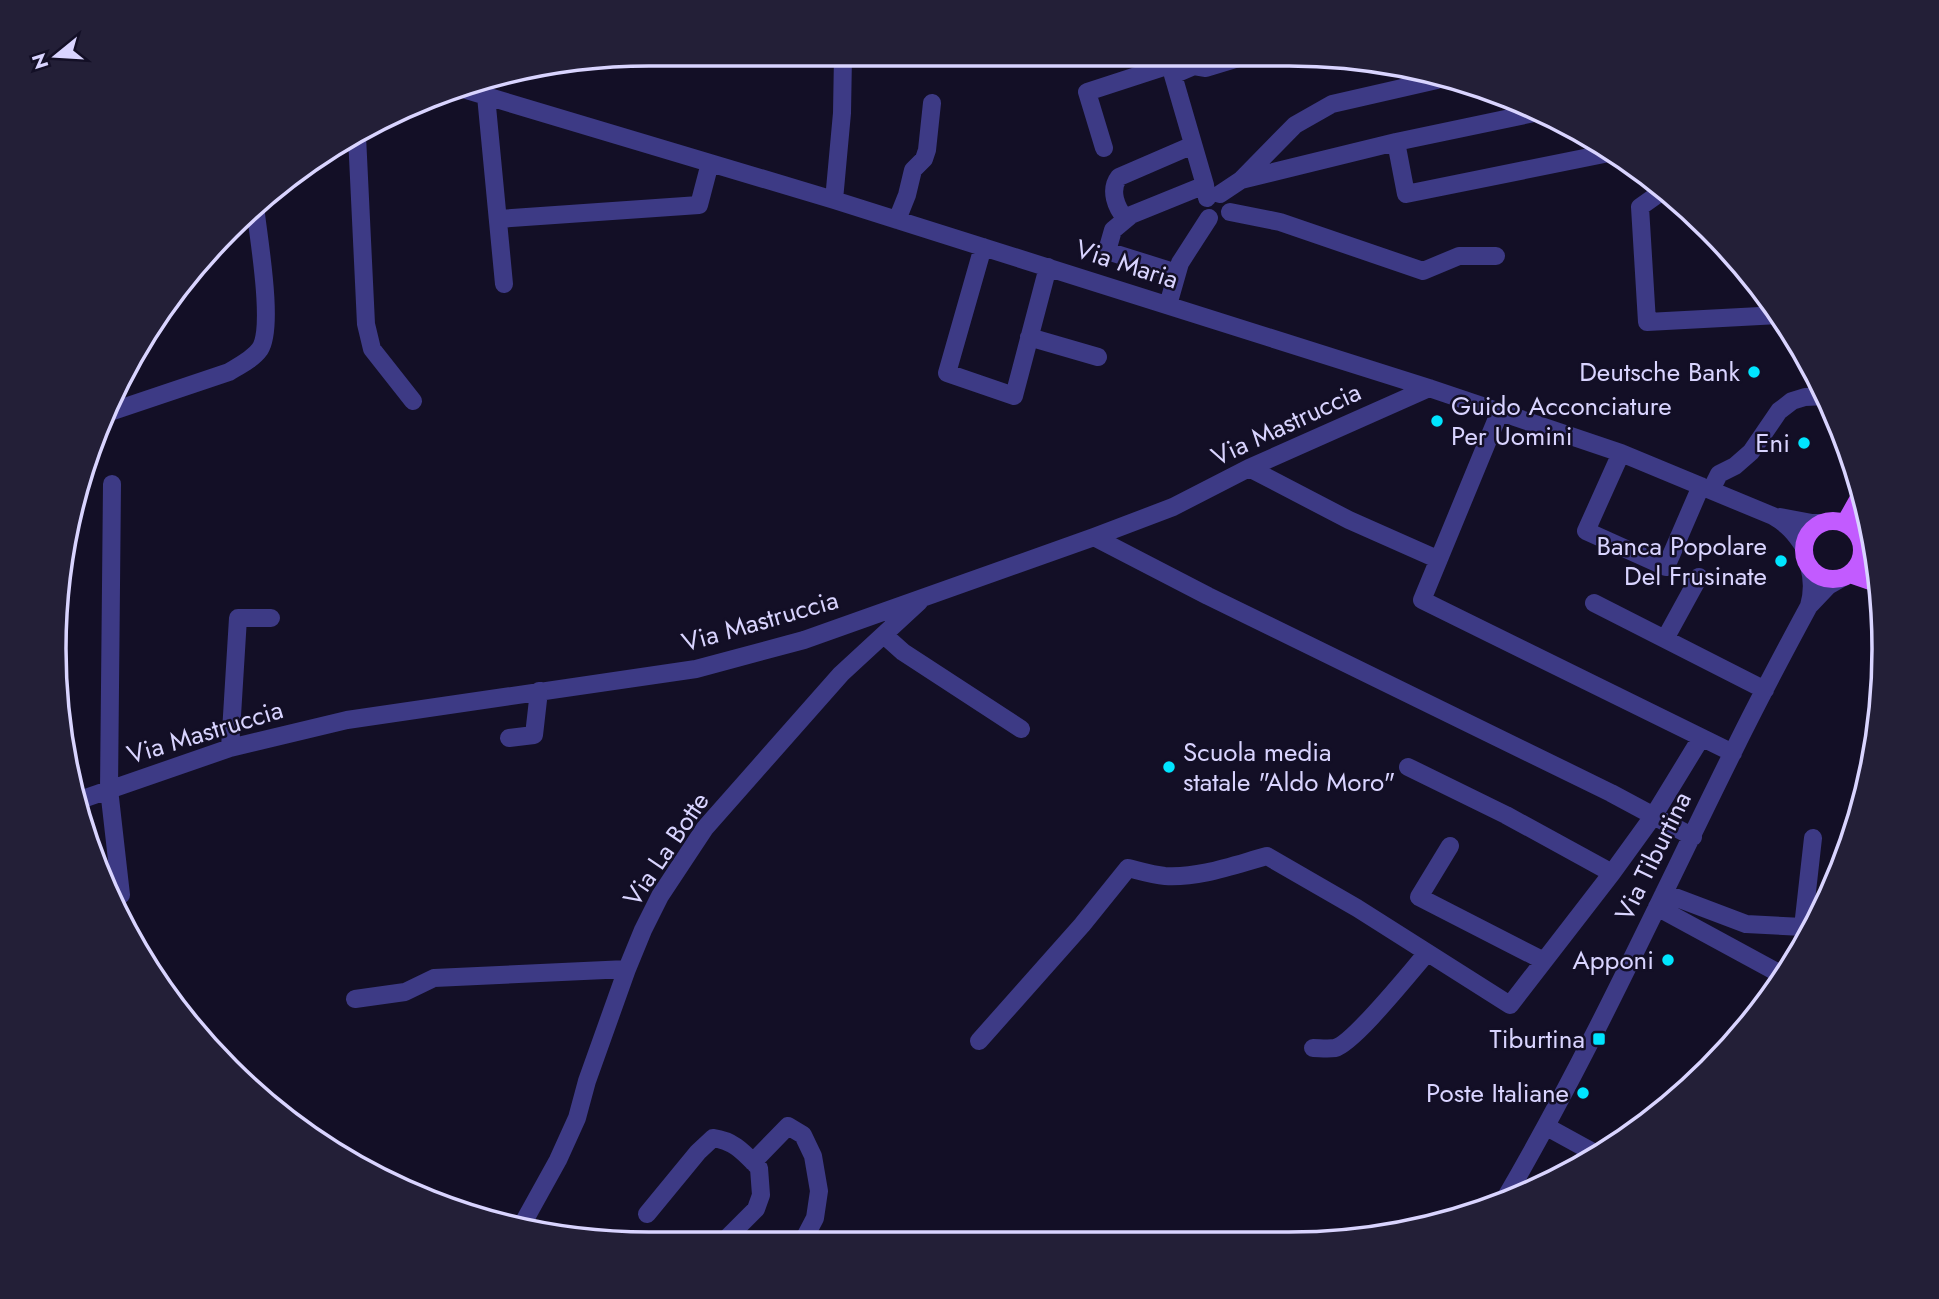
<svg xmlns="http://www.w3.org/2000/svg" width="1939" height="1299" viewBox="0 0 1939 1299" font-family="Jost,sans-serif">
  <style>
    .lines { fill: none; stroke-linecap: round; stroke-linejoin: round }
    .minor { stroke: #3d3a85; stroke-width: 18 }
    .major { stroke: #c25bff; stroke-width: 18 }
    .poi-dot { fill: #00e5ff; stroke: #130f26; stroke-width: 2.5 }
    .labels { text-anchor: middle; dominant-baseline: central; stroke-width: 5; stroke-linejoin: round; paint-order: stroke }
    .street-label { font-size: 26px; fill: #d9d4ff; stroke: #130f26 }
    .poi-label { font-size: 26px; fill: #d9d4ff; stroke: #130f26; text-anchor: end }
    .rim { fill: none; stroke: #d9d4ff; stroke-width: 3.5 }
  </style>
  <rect width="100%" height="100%" fill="#130f26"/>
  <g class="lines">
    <!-- minor -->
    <path class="minor" d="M1168 58 1205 185 1207 198
      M1173 75 1194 66 1206 68 1239 58
      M456 87 834 200 1429 388 1621 453 1773 516C1787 524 1795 533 1804 547
      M486 96 504 284
      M357 136 366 324 372 349 413 401
      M1396 142 1406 194 1609 153
      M1104 148 1087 92 1170 65
      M1241 180 1396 142 1539 112
      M1664 190 1640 207 1647 322 1779 315
      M1220 194 1241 180 1295 125 1332 104 1437 80
      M834 200 842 113 843 56
      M1230 212 1280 222 1423 271 1459 256H1496
      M498 219 699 205 710 163
      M1126 219C1116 208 1109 190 1119 177L1193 145
      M897 220 907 195 913 170 924 159 927 150 932 103
      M983 247 947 373 1014 396 1048 267
      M1744 268 1772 303
      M1177 273 1107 251 1113 230 1131 215 1205 185
      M1168 305 1180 263 1209 218
      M1029 337 1098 357
      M1500 411 1422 600 1733 753
      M110 412 229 372C239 366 253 359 260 349 274 328 259 241 256 214
      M1621 453 1586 531 1666 567 1701 486
      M1249 468 1349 520 1437 559
      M112 484 109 789 121 895
      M1711 490 1719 474 1735 466 1751 452 1779 411 1792 401 1805 397 1827 396
      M1780 517 1812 523H1821
      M1094 537 1208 596 1611 793 1693 837
      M1594 603 1765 690
      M1809 606 1828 586 1842 578
      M884 635 903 652 1021 729
      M1665 639 1699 577
      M509 738 534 735 539 691
      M230 748 238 618H271
      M1408 767 1506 815 1612 873
      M74 802 230 748 347 720 696 669 804 640 1094 537 1173 507 1249 468 1429 388
      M1450 846 1419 897 1544 961
      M1664 893 1746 924 1803 927 1813 838
      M1657 907 1784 976
      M355 999 405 992 434 978 627 969
      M979 1041 1082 925 1128 868C1140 871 1153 875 1165 876 1200 878 1234 865 1267 856L1357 908 1510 1005 1612 873 1654 815 1701 738
      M1313 1048C1319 1048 1328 1049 1335 1048 1354 1043 1411 971 1427 953
      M1547 1127 1598 1155
      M753 1162 788 1126 803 1135 813 1156 819 1191 815 1218 803 1241
      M1503 1202C1588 1057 1658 903 1733 752 1757 703 1783 654 1809 606 1813 592 1813 580 1809 566
      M647 1214 698 1152 713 1138C735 1141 744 1153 759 1168L761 1195 756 1209 728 1237
      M522 1225 558 1160 577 1118 587 1081 627 969 643 930 660 896 705 828 841 674 919 602"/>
    <!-- major -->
    <path class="major" d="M1804 550a29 29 0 1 1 58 0a29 29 0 1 1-58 0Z
      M1845 523 1863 491
      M1850 574 1879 584"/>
  </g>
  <!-- markers -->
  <g class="poi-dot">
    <circle cx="1754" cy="372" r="7"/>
    <circle cx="1437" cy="421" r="7"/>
    <circle cx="1804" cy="443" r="7"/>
    <circle cx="1781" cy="561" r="7"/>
    <circle cx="1169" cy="767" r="7"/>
    <circle cx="1668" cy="960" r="7"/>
    <rect x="1592" y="1032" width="14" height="14" rx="3.5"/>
    <circle cx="1583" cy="1093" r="7"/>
  </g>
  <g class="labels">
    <!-- street labels -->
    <g class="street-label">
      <text transform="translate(1127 264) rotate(18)">Via Maria</text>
      <text transform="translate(1286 424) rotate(-25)">Via Mastruccia</text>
      <text transform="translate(760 621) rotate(-16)">Via Mastruccia</text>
      <text transform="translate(205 732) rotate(-17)">Via Mastruccia</text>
      <text transform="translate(666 849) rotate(-56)">Via La Botte</text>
      <text transform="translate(1653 856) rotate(-64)">Via Tiburtina</text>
    </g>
    <!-- poi labels -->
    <g class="poi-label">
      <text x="1740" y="372">Deutsche Bank</text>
      <text x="1451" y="406" text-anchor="start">Guido Acconciature<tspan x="1451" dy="30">Per Uomini</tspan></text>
      <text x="1790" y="443">Eni</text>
      <text x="1767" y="546">Banca Popolare<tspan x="1767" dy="30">Del Frusinate</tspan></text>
      <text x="1183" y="752" text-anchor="start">Scuola media<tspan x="1183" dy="30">statale "Aldo Moro"</tspan></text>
      <text x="1654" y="960">Apponi</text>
      <text x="1585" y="1039">Tiburtina</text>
      <text x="1569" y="1093">Poste Italiane</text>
    </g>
  </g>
  <!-- crop -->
  <path d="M0 0H1939V1299H0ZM649 66H1289A583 583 0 0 1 1872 649V649A583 583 0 0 1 1289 1232H649A583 583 0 0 1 66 649V649A583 583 0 0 1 649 66Z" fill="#231f37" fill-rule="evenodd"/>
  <path class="rim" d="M649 66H1289A583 583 0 0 1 1872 649V649A583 583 0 0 1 1289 1232H649A583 583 0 0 1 66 649V649A583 583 0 0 1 649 66Z"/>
  <!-- north arrow -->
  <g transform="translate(56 56) rotate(252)" stroke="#130f26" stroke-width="5" paint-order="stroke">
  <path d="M0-5L12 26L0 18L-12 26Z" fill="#d9d4ff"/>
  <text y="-10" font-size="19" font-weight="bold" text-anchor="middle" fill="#d9d4ff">N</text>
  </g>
</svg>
